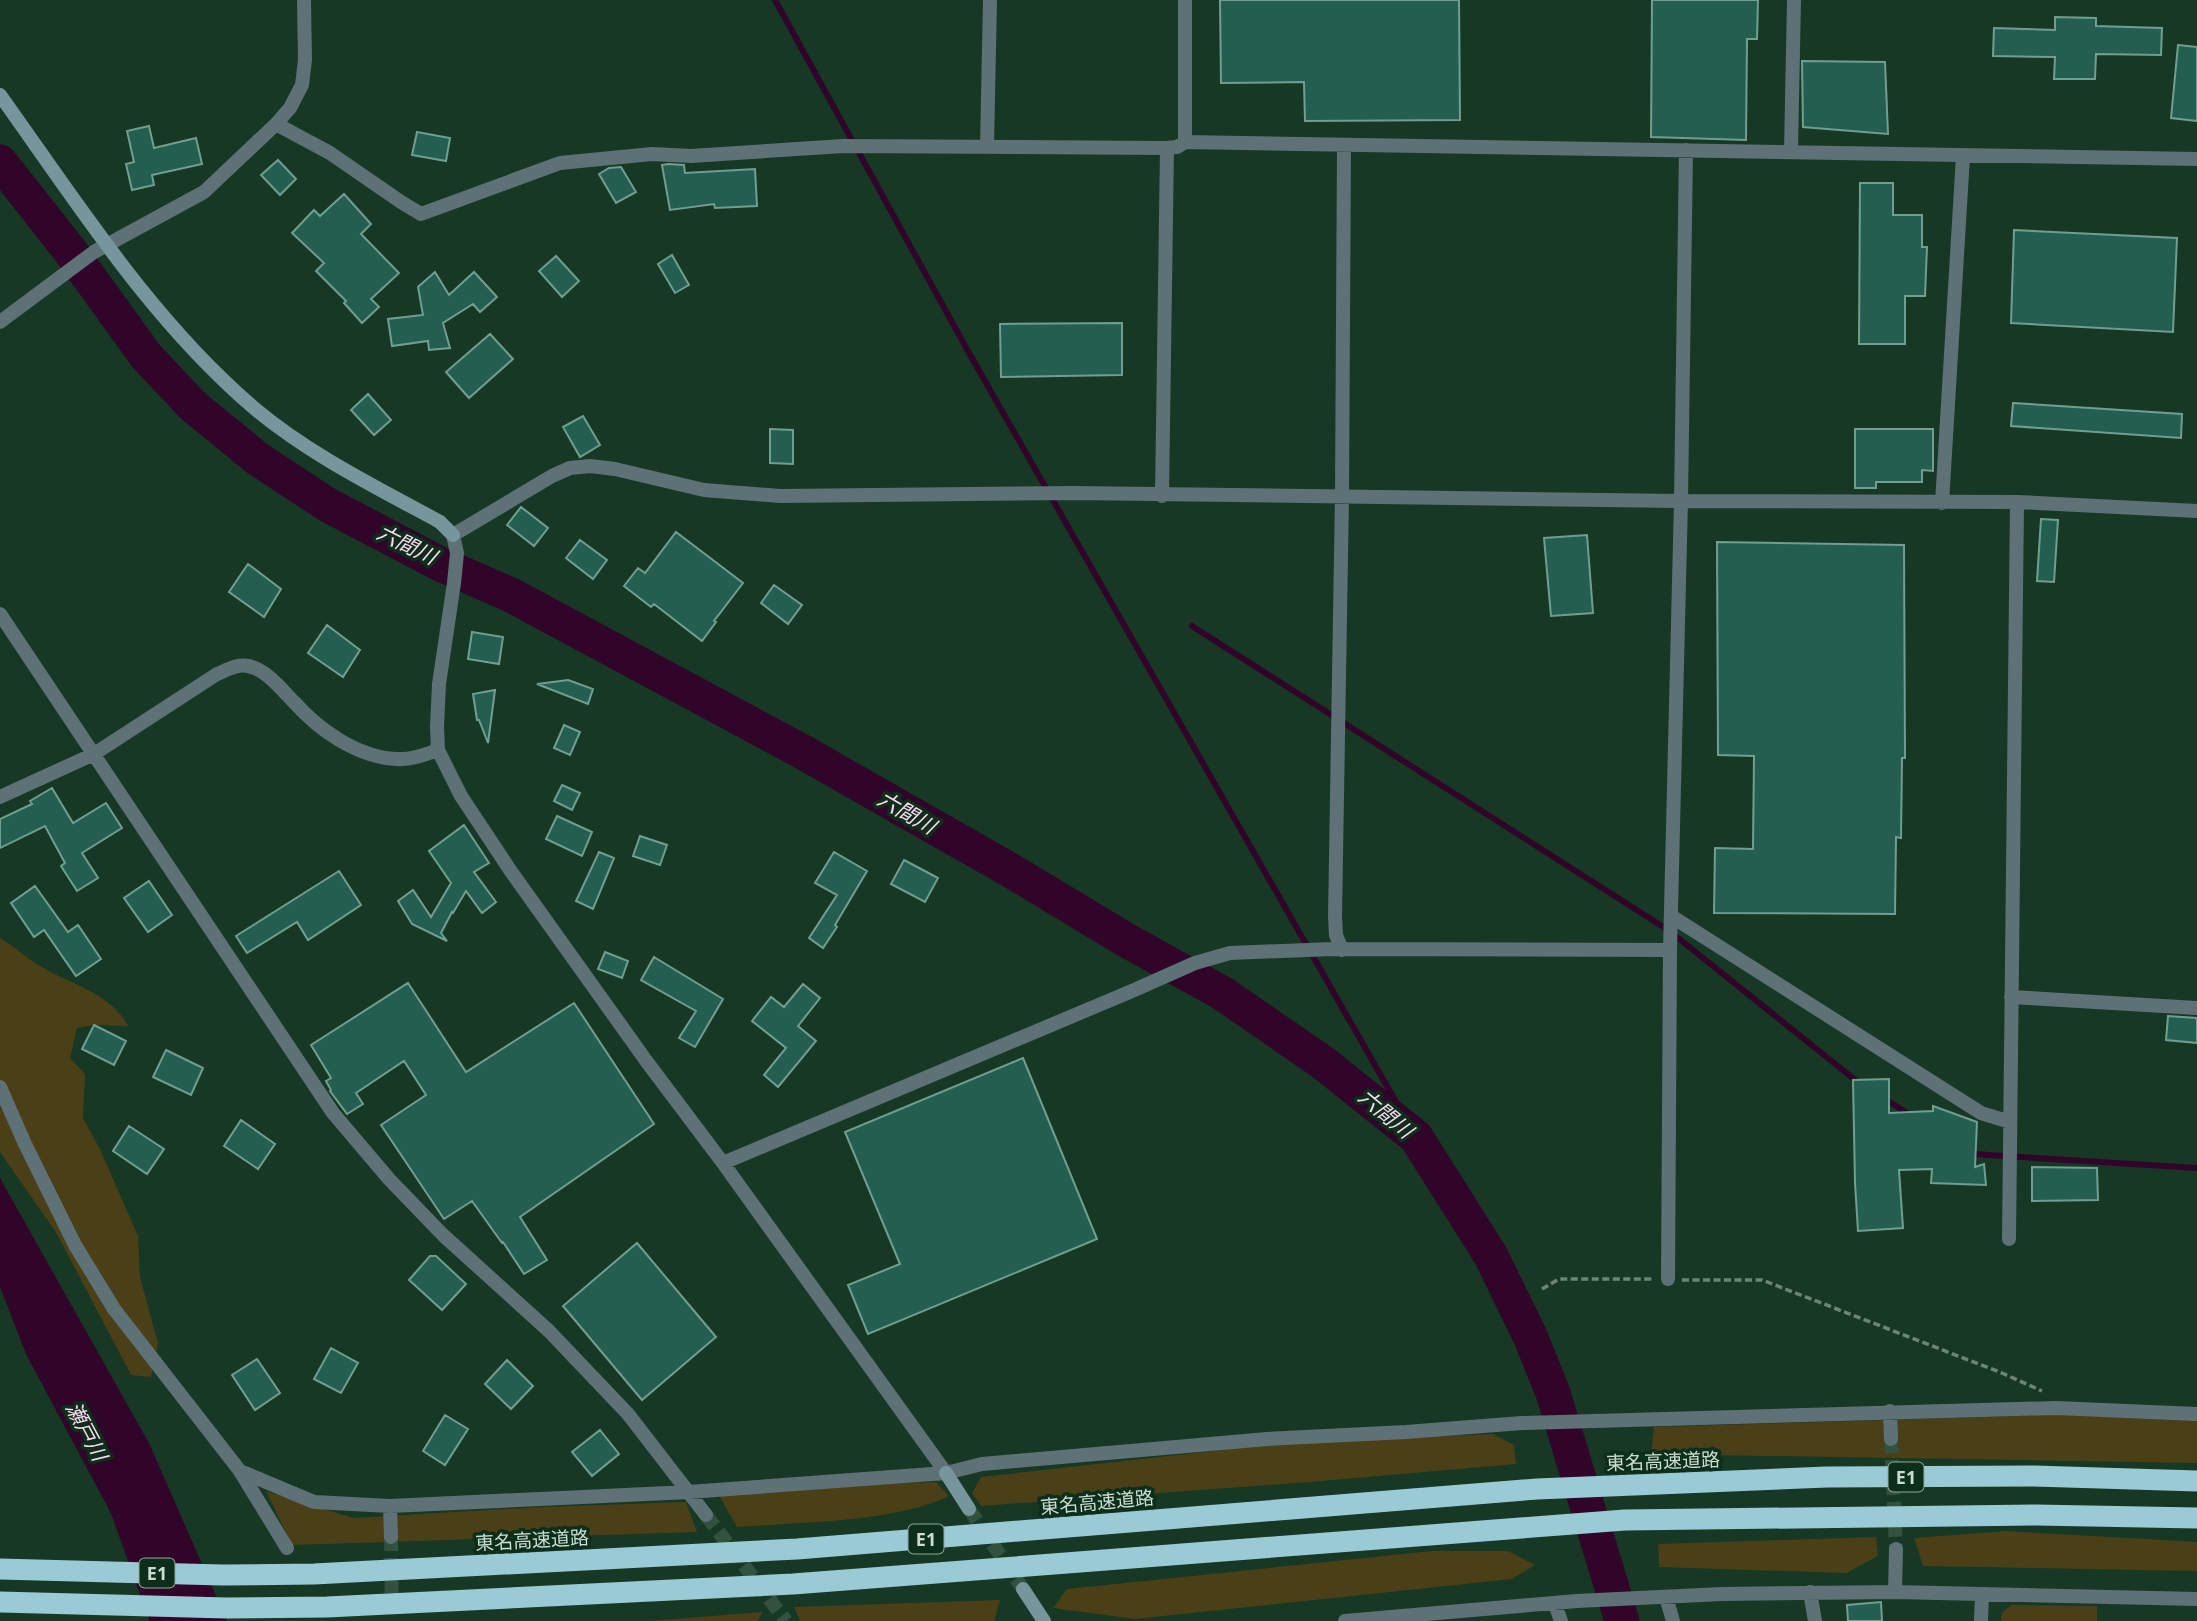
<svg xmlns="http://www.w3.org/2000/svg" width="2197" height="1621" viewBox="0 0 2197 1621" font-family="'Open Sans','Noto Sans JP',sans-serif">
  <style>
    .green { fill: #4a3f17 }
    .water { fill: #31052a }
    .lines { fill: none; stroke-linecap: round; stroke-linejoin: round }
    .stream { stroke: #31052a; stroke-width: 6 }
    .river { stroke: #31052a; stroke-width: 35 }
    .building { fill: #245e50; stroke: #709e91; stroke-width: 2 }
    .street-tunnel { stroke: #32513e; stroke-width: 14; stroke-dasharray: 14 7; stroke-linecap: butt }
    .secondary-tunnel { stroke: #32513e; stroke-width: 14; stroke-dasharray: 14 7; stroke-linecap: butt }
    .path { stroke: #6c8675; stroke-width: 3.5; stroke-dasharray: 7 3.5; stroke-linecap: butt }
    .street { stroke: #5e7176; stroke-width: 14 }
    .secondary { stroke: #76959d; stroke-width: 14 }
    .highway { stroke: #9acad6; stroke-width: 21 }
    .labels { text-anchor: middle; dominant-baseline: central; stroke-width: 7; stroke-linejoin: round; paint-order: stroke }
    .shield { fill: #0c2e1b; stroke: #92a89a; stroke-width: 2 }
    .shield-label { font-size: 18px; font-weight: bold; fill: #cbddd0 }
    .street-label { font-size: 19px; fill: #cbddd0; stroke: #0c2e1b }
    .water-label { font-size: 21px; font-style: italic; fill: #fdd7f3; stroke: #0c2e1b }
  </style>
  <rect width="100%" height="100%" fill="#173824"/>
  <!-- green -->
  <path class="green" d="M0 938C14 946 26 958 40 966 70 984 112 994 128 1026L94 1025 77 1028 70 1058 85 1074 83 1118 100 1149 138 1236 140 1277 158 1343 151 1377 131 1375 57 1234 0 1152Z
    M2083 1414 2197 1420V1463L1651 1454 1654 1427Z
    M1493 1434 1514 1445 1516 1464 1310 1482 981 1506 972 1493 981 1477 1304 1441Z
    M936 1482 949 1496C892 1523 800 1522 737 1527L716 1490Z
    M266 1491 353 1518 542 1507 686 1502 697 1532 292 1545Z
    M2006 1531 2197 1542V1571L1923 1566 1914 1538Z
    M1876 1537 1878 1556 1846 1573 1659 1567 1658 1544Z
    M1432 1551H1508L1535 1565 1512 1579 1135 1619 1053 1608 1067 1589Z
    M1000 1600 994 1621H800L794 1607Z
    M2011 1605 2097 1606V1621H2001L2002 1613Z
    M762 1612 758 1621H649Z"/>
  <!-- water -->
  <path class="water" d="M0 1178 149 1443 227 1621H170L110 1474 64 1370 0 1242Z"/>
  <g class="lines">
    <!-- stream -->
    <path class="stream" d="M775 0 969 353 1416 1137
      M1192 626 1668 930 1859 1083
      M1883 1098 1912 1116
      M1969 1151 1973 1154 2197 1168"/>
    <!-- river -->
    <path class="river" d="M0 162 68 248 146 356 193 406 258 459 328 505 440 564 511 595 801 751 1010 870 1126 940 1222 993 1322 1062 1416 1137 1491 1256 1530 1336 1553 1393 1622 1621
      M0 1243 4 1249 42 1347 127 1506 168 1621"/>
  </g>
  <!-- building -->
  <path class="building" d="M1220 0H1459L1460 120 1305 121 1304 82 1221 83Z
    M1652 0H1758L1757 39H1747L1746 140 1651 137Z
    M2055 17 2096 18V26L2162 28 2161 55 2096 54 2095 79H2054L2055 57 1993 56 1994 28 2055 30Z
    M2178 45 2197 47V121L2171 118Z
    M1802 61 1885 62 1888 134 1803 127Z
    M149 126 154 148 196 138 202 164 152 175 154 185 132 190 126 164 134 162 127 131Z
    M417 132 450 138 446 161 412 155Z
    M278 160 296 179 280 195 261 175Z
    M668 164 684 165 685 173 755 169 757 206 715 208 714 204 670 210 662 165Z
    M621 167 636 192 616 203 599 174 609 168Z
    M1860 183H1893V215H1922V247H1927L1925 296H1905V344H1859Z
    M344 194 371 224 361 234 399 273 371 299 379 307 362 323 344 303 346 301 316 271 324 263 292 233 314 210 320 216Z
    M2014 230 2177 238 2173 332 2011 323Z
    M672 255 689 285 675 293 658 264Z
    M556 256 579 281 562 297 539 271Z
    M435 272 449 295 474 272 497 297 480 312 473 304 443 323 450 348 429 350 428 341 392 346 388 319 423 315 418 287Z
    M1122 323V375L1001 377 1000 324Z
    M490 334 513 359 469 398 446 372Z
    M368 394 391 420 374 435 351 410Z
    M2013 403 2182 414 2181 438 2011 426Z
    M583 416 600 445 580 457 563 427Z
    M770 429 793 430V464L770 463Z
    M1855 429H1933V471L1922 470V482H1876V488H1855Z
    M521 507 548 528 534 546 507 525Z
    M2041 519 2058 520 2054 582 2037 581Z
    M676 532 743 583 714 621 716 622 702 641 654 604 651 607 624 586 638 568 645 573Z
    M1587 535 1593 613 1551 616 1544 538Z
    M580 540 607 560 593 579 566 558Z
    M1717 542 1904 545 1905 758H1902L1901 838 1896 837 1895 914 1714 913 1715 848 1753 849 1754 756 1718 755Z
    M248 564 281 589 264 617 229 592Z
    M774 585 802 605 788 624 761 603Z
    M327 625 360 650 343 677 308 653Z
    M472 632 503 637 499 664 468 659Z
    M568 680 593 689 588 704 537 684Z
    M495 690 488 743 479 720H477L473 694Z
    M564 725 580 732 570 755 554 748Z
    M562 785 580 793 572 810 554 801Z
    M52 788 73 823 106 803 122 828 82 853 98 878 77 891 61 866 65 863 45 826 0 848V819L32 804 30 801Z
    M557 816 592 832 582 856 546 839Z
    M464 825 489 863 474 872 496 902 482 913 466 891 453 913 452 912 441 933 447 941 412 924 398 901 413 890 431 917 451 883 429 851Z
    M640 836 667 845 660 865 633 856Z
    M599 852 614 858 593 909 576 901Z
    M834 852 867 871 835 925 837 927 823 948 809 938 837 895 815 883Z
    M904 860 938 878 925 902 891 884Z
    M339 871 361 905 308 940 297 922 247 953 236 936Z
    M149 881 172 915 148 932 124 898Z
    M35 886 68 932 78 925 101 959 76 976 44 930 34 937 11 903Z
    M605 952 628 961 622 978 598 969Z
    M654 957 723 999 695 1047 679 1038 696 1011 641 980Z
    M408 983 466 1072 574 1003 654 1124 520 1217 547 1260 524 1274 503 1242 502 1243 472 1201 444 1219 381 1125 426 1095 404 1061 356 1093 363 1104 347 1114 330 1091 331 1090 326 1081 331 1078 311 1045Z
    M803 984 820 998 798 1026 816 1041 778 1087 764 1075 786 1048 752 1021 771 997 784 1007Z
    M2168 1016 2197 1018V1043L2166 1040Z
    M94 1025 126 1041 114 1065 82 1049Z
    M166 1050 203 1068 191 1095 153 1077Z
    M1023 1058 1097 1239 868 1334 848 1285 900 1264 845 1132Z
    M1889 1079V1113L1933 1111V1106L1977 1122 1975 1167 1984 1164 1986 1185 1931 1183 1932 1169 1899 1170 1903 1228 1858 1231 1855 1183 1853 1080Z
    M241 1120 275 1144 258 1169 224 1146Z
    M129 1126 164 1149 147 1174 113 1151Z
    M2032 1167 2097 1168 2098 1200 2032 1201Z
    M637 1243 716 1337 642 1400 563 1306Z
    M430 1256H436L466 1284 442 1310 409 1280Z
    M331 1348 358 1363 341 1393 314 1379Z
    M257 1359 280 1393 255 1410 232 1375Z
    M507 1360 533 1386 511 1409 485 1384Z
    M445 1415 468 1429 445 1465 423 1451Z
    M600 1430 619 1454 592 1476 572 1452Z
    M1881 1602 1882 1621H1848L1847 1605Z"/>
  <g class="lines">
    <!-- street-tunnel -->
    <path class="street-tunnel" d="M1891 1439 1896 1549
      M706 1515 786 1621
      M391 1537 392 1621"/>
    <!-- secondary-tunnel -->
    <path class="secondary-tunnel" d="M969 1509 1023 1589"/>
    <!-- path -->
    <path class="path" d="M1682 1280H1762L2002 1373 2042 1391
      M1542 1289 1559 1279H1653"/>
    <!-- street -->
    <path class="street" d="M276 124 330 153 401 202 421 214 560 163 652 154 691 156 843 146 1167 148 1177 147 1185 142 2197 159
      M1185 142V0
      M987 147 990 0
      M1791 151 1794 0
      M0 322 94 252 204 192 276 124 290 108 302 85 305 60 304 0
      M1162 496 1167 148
      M1942 503 1963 156
      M0 614 333 1113 389 1179 443 1235 549 1331 628 1414 706 1515
      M0 797 94 754 217 674C227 670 237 664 248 666 266 669 282 690 294 702 319 730 357 757 396 759 411 760 424 755 438 750
      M1671 916 1981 1113 2010 1122
      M1342 950 1336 935 1335 917 1342 496 1344 146
      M2011 997 2197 1008
      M0 1087 25 1144 75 1245 114 1309 240 1471 287 1548
      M723 1163 1132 991 1195 963 1230 953 1333 949 1670 950
      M2009 1239 2017 502
      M1668 1279 1670 950 1681 501 1686 150
      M1890 1411 1891 1439
      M240 1471 314 1502 390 1506 689 1492 946 1473 982 1464 1267 1439 1406 1432 1522 1423 2056 1408 2197 1414
      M946 1473 723 1163 647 1062 510 870 461 796 438 750 437 727 439 684 454 583 457 553 453 535 552 476 570 468 590 466 615 469 704 490 780 496 1074 493 1681 501 2017 502 2197 511
      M390 1506 391 1537
      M1810 1592 1815 1621
      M1895 1592 1896 1549
      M1666 1597 1673 1621
      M1555 1604 1561 1621
      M1345 1621 1577 1601 1722 1594 1895 1592 2197 1599
      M1981 1621 1982 1594"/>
    <!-- secondary -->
    <path class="secondary" d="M0 95C78 204 151 320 254 408 310 455 376 487 440 522L453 535
      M946 1473 969 1509
      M1023 1589 1044 1621"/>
    <!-- highway -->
    <path class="highway" d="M0 1569 222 1575 314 1574 797 1549 1537 1489 1827 1477 2034 1476 2197 1481
      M0 1602 227 1608 327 1607 793 1584 1625 1520 2036 1515 2197 1518"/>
  </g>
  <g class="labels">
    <!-- shield labels -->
    <g class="shield">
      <rect x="1888.5" y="1462.5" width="35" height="29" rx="5"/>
      <rect x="908.5" y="1524.5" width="35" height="29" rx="5"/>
      <rect x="139.5" y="1558.5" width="35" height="29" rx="5"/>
    </g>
    <g class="shield-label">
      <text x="1906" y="1477">E1</text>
      <text x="926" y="1539">E1</text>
      <text x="157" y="1573">E1</text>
    </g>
    <!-- street labels -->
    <g class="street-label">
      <text transform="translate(1663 1461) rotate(-2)">東名高速道路</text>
      <text transform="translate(1097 1502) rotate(-5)">東名高速道路</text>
      <text transform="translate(532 1540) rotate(-3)">東名高速道路</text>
    </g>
    <!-- water labels -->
    <g class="water-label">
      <text transform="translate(407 544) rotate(26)">六間川</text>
      <text transform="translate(907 812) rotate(30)">六間川</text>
      <text transform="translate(1386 1113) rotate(40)">六間川</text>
      <text transform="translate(87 1431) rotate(62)">瀬戸川</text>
    </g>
  </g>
</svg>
